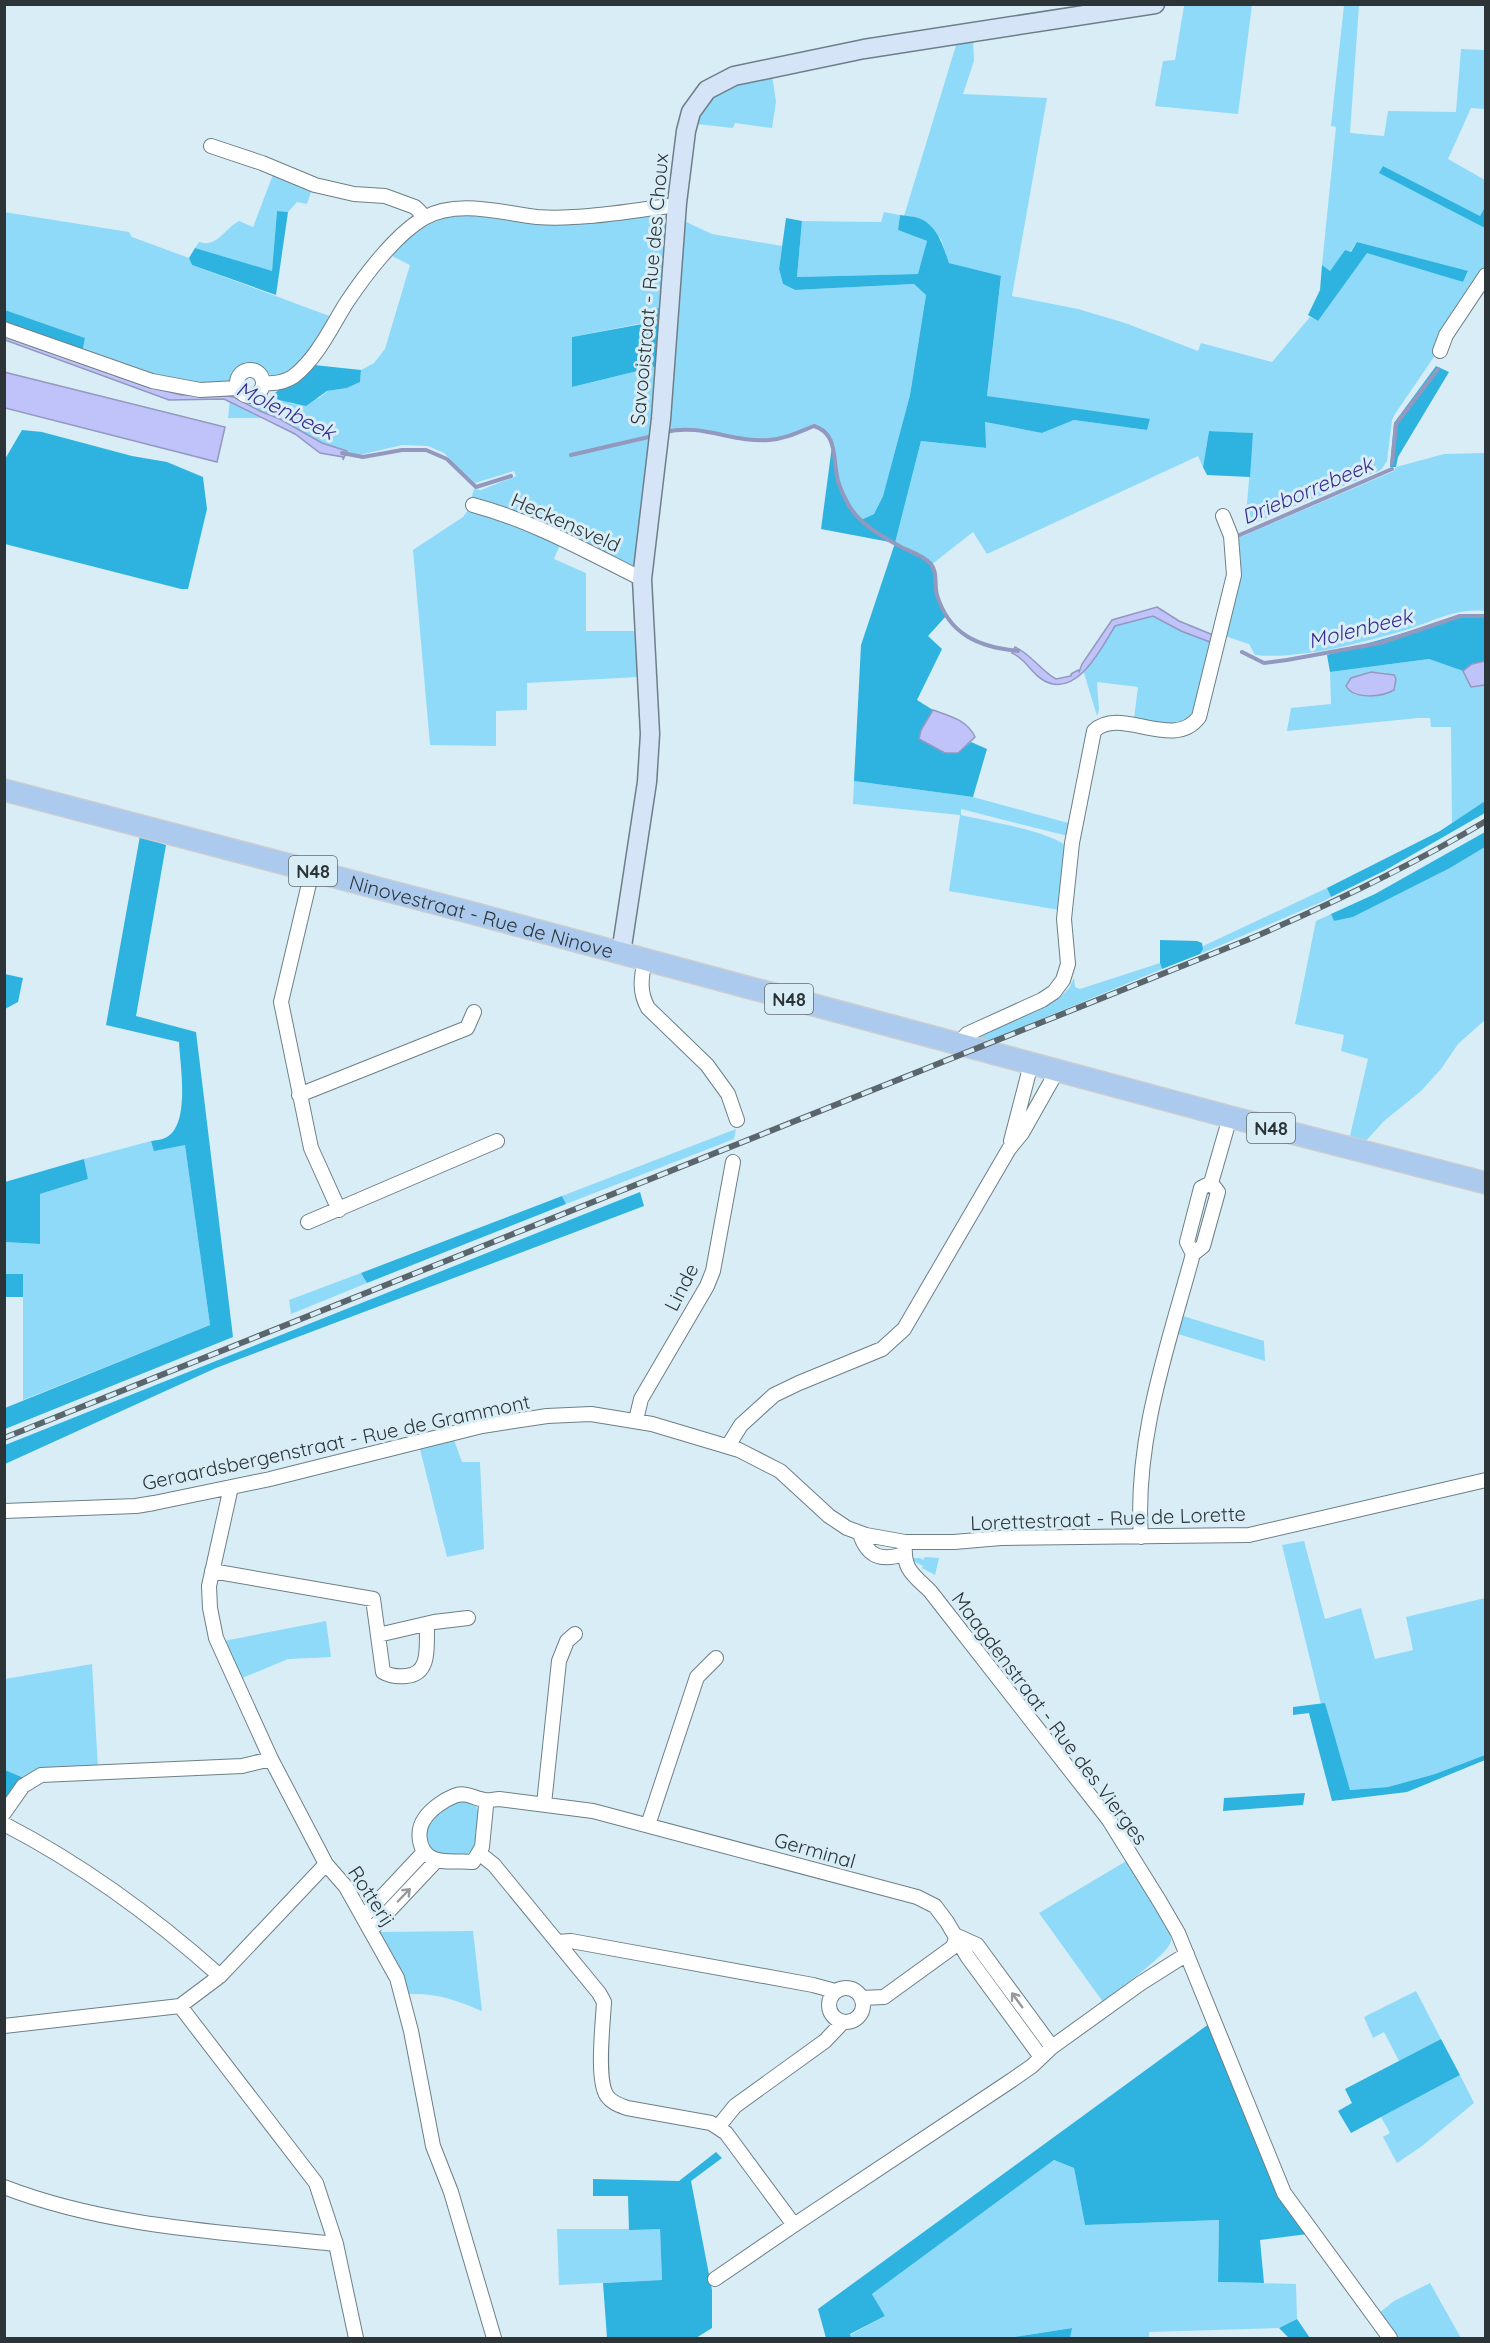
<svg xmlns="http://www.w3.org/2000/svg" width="1490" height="2343" viewBox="0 0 1490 2343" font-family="Quicksand,sans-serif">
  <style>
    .green { fill: #8fdaf9; fill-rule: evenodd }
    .forest { fill: #2eb3e0 }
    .water { fill: #bfc3f9; stroke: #9398bf; stroke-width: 1.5 }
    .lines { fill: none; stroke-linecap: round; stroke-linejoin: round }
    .stream { stroke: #9398bf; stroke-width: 4 }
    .minor-casing { stroke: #6d7f87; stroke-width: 16 }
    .secondary-casing { stroke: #6d7f87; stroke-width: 21 }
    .primary-casing { stroke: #cccecf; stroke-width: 24 }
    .minor { stroke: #fff; stroke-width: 14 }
    .secondary { stroke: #d5e4f7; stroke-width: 18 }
    .primary { stroke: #abcaee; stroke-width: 21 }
    .rail-casing { stroke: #5b666c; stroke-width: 6 }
    .rail { stroke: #d9edf6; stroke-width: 4; stroke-dasharray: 11; stroke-linecap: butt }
    .oneway { stroke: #969a9c }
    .labels { text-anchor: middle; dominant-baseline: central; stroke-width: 6; stroke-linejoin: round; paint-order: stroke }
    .shield { fill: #d9edf6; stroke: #606c71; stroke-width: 1.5 }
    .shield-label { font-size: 18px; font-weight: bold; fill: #2c3438 }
    .street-label { font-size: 20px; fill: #2c3438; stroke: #d9edf6 }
    .water-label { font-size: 21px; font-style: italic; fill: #382b8e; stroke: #d9edf6 }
  </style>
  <rect width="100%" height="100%" fill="#d9edf6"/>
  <!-- green -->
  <path class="green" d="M1188 5H1252L1238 114 1155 106 1163 61 1175 60 1184 6Z
    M1344 5H1359L1350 133 1384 136 1388 111 1456 112 1461 49 1485 50V109L1471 108 1448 159 1485 180V207L1480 216 1383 166 1380 173 1486 228 1485 267 1433 347 1438 351 1395 414 1392 420 1387 461 1381 470 1245 527 1253 433 1209 431 1203 467 1198 456 987 554 973 532 931 565 923 558 895 543 921 441 985 448V422L1042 433 1074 420 1147 430 1150 420 987 396 1001 277 949 263 941 239 916 217 904 216 957 42 973 40 974 61 963 94 1047 98 1012 296 1078 309 1125 323 1198 351 1201 343 1272 362 1310 317 1318 321 1367 252 1463 282 1468 272 1357 242 1350 252 1345 250 1330 271 1322 265 1336 127 1331 126Z
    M772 75 776 102 772 128 735 123 733 128 697 124C713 85 734 85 772 75Z
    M274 172 312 189 307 204 297 202 288 212 277 211 272 272 195 248 199 242C217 248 224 229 239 221L253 227Z
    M4 212 129 232 132 237 189 258 192 265 332 317C318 340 304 373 275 378L254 363C235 365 236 368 229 384L188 382 162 378 82 353 85 338 5 310Z
    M656 212 665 218 663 309 653 321 572 337V387L658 366 652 435 632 577 560 545 554 559 586 573V631H636L638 677 527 683V710L496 711V746L430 745 413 550 463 517 468 510 474 489 481 490 516 476 514 471 475 483 444 453 428 446 402 445 360 455 325 449 270 418H228L230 398 249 405 272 395 293 404 319 398 328 391 347 388 360 382 361 370 374 363 385 349 410 265 392 256C450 192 476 224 547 223 583 223 620 216 656 212Z
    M884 212 900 215 898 230 927 241 919 274 797 277 802 221 881 222Z
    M684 221 712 234 782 246 779 269 783 284 794 290 915 284 926 295 910 395 883 496 874 514 861 520C850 508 842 495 837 479 832 458 839 434 814 426 799 432 785 439 769 440 736 443 703 424 670 431Z
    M1485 453V611C1457 608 1436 620 1409 629 1365 642 1300 660 1255 655L1249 644 1222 635C1238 598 1245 579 1238 538L1394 471 1396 467 1444 454Z
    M1153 616 1174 628 1210 642 1214 640C1210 659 1205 711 1190 721 1175 731 1150 722 1134 719L1138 687 1097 682 1099 710 1097 716 1084 673 1115 626Z
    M1429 659 1463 671 1471 687 1485 685V801L1452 823 1451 727H1431L1430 718H1418L1287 731 1291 708 1331 704 1330 672ZM1371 672 1387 673V694L1355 695 1359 675Z
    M854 781 973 797 1072 824 1068 836 961 809V815C985 821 1051 831 1067 847L1059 910 949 891 960 815 853 804Z
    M1485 847V1020L1458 1044 1441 1069 1421 1091 1384 1121 1364 1143 1349 1140 1368 1059 1341 1051 1344 1035 1295 1024 1316 921 1331 914 1334 921 1353 917 1450 868Z
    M1327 888 1331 897 1324 901 1200 954 1203 946Z
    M1160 963 1162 969 991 1040 981 1043 976 1038 1059 998 1069 988 1074 978 1075 987 1080 989Z
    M736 1129 734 1139 566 1204 562 1196Z
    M151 1141 155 1150 185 1144 210 1325 23 1400V1275L5 1274 4 1242 40 1244V1194L88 1179 84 1159Z
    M361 1273 367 1283 291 1314 289 1300Z
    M1180 1315 1264 1341 1265 1361 1175 1333Z
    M454 1440 462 1462H480L484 1549 447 1557 420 1449Z
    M1304 1541 1325 1619 1361 1608 1375 1659 1413 1650 1406 1617 1485 1598V1755L1435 1774 1388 1787 1349 1790 1325 1704H1321L1282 1545Z
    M925 1557 939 1558 935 1575 922 1568 923 1566 913 1561 914 1558H920L923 1560Z
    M326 1621 331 1657 288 1659 240 1679 224 1641Z
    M92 1664 98 1768 35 1771 24 1778 5 1770V1679Z
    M463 1800 476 1806 479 1813 474 1849 464 1856 432 1853C430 1848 425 1840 425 1835 424 1818 449 1803 463 1800Z
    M1128 1860C1137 1875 1173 1926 1171 1941 1169 1954 1116 1991 1103 2002L1039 1913Z
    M473 1931 482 2011C456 2000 438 1993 409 1994L394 1956 381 1940 379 1932Z
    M1416 1991 1441 2039 1399 2061 1384 2032 1373 2038 1364 2017Z
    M1460 2075 1474 2103 1422 2146 1397 2163 1383 2137 1390 2133 1381 2117Z
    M1054 2160 1074 2168 1085 2225 1219 2220 1218 2282 1296 2284 1297 2319 1279 2328 1149 2332V2338H1070L1071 2328 1008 2338H851L850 2335 885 2316 872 2294Z
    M557 2229H660L662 2280 559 2285Z
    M1430 2283 1461 2338H1398L1379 2313 1394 2301Z"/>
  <!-- forest -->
  <path class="forest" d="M1383 166 1480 216 1485 207V228L1379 173Z
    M277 211 288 212 276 295 192 265 189 258 195 248 272 271Z
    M900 215C905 216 910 216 915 217 936 222 943 245 949 263L1001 276 987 396 1150 419 1147 430 1074 420 1042 433 985 422 986 448 921 441 895 543 923 558 931 565 935 573 936 592 947 615 928 636 942 649 917 700 933 710 921 730 958 753 971 742 987 749 973 797 854 781 861 645 895 543 821 529 832 446C839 476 838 496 861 520L874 514 883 496 910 395 926 295 914 284 795 290 783 284 779 269 786 218 802 221 797 277 918 274 927 241 898 230Z
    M1357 242 1468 271 1463 282 1367 253 1318 321 1308 315 1320 290 1322 265 1330 271 1345 250 1351 252Z
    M655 308 663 309 658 366 572 387V337L653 322Z
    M5 310 85 338 82 353 5 327Z
    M314 365 361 370 360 382 347 388 327 391 306 406 279 400 272 395Z
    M1436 366 1449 372 1398 457 1396 467H1390L1394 423Z
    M22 430 42 432 132 456 167 462 203 477 207 509 188 589H181L5 544V459Z
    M1209 431 1253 433 1250 477 1207 475 1203 467Z
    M1466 615 1485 616V661L1472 664 1463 671 1429 659 1330 672 1327 655Z
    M1485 801V813L1384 871 1331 897 1327 888 1440 831Z
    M1485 832V847L1450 868 1353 917 1334 921 1331 914 1375 894Z
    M140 836 166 845 136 1016 196 1032 233 1337 5 1429V1408L210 1325 185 1145 154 1151 151 1141C155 1140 161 1140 165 1138 191 1126 180 1065 179 1042L106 1025Z
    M1160 940 1197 941 1202 943 1203 949 1200 954 1162 969 1160 963Z
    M5 974 23 978 18 1002 5 1009Z
    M84 1159 88 1179 40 1194V1244L5 1242V1182Z
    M640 1192 644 1206 216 1368 5 1464V1445Z
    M562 1196 566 1204 367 1283 361 1273Z
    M5 1274H23V1297H5Z
    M1325 1703 1350 1790 1388 1787 1435 1774 1485 1755V1760L1407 1792 1332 1801 1309 1713 1293 1715V1707Z
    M5 1770 24 1778 5 1810Z
    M1305 1793 1303 1805 1223 1811 1224 1798Z
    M1213 2021 1308 2234 1260 2240 1264 2283 1218 2282 1219 2220 1085 2225 1074 2168 1054 2160 872 2294 885 2316 850 2334 851 2338H826L818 2309Z
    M1441 2039 1460 2075 1351 2133 1338 2111 1352 2103 1345 2089Z
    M716 2152 722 2158 691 2181 712 2290V2328L696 2338H607L603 2283 662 2280 660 2229 629 2230 628 2196H593V2179L679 2181Z
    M1297 2319 1310 2338H1289L1279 2328Z
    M1072 2328 1070 2338H1008Z"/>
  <!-- water -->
  <path class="water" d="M4 334 157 389 182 395 215 394 234 397 260 411 280 419 322 443 347 451 343 460V457L320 453 295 434 224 399 169 400 5 340Z
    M4 372 225 427 217 462 5 408Z
    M1157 607 1179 621 1213 635 1210 642 1181 631 1153 616 1115 626C1101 649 1076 700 1043 680 1030 672 1026 659 1012 653L1015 647C1031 654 1040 670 1056 679L1071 676V674L1078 670 1079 672 1082 664 1112 620Z
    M1485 661V685L1471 687 1463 671 1472 664Z
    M1371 672 1394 675 1396 679 1394 690C1382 697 1354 700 1346 686L1351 678Z
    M933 710C950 716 967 720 975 737L958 753H945L919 739 921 730Z"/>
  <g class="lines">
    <!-- stream -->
    <path class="stream" d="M666 432C700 423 734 443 769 440 785 439 799 432 814 426 837 433 833 457 837 476 838 485 843 494 847 502 857 523 883 537 903 548 912 552 924 556 931 564 938 573 934 585 937 595 949 635 979 647 1018 651
      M342 453 363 457 402 450H426L447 459 476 487 511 476
      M571 455 653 436
      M1392 464 1396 424 1438 369
      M1235 537 1392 469
      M1242 652 1264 663 1287 660 1380 643 1460 616H1486"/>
    <defs>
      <path id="minor" d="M211 146 262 163 315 185 354 194 385 196 415 207 425 217
        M4 329 152 381 200 390 238 388
        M1440 351 1446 335 1486 275
        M237 383a13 13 0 1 1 26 0a13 13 0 1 1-26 0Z
        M264 383C275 384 284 383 294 376 318 357 331 327 347 302 365 275 396 234 424 218 457 199 502 213 537 217 549 218 561 218 573 217 605 216 637 210 669 206L677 203
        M473 505C533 521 586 551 642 579
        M312 871 281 1002 311 1148 339 1210
        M645 960C641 978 639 992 648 1008L707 1065 728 1094 737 1120
        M958 1044 967 1034 1042 1000 1054 992 1063 980 1068 964 1064 919 1072 843 1094 731C1120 705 1173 752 1199 717L1234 575 1231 536 1223 516
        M299 1095 467 1028 474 1012
        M1011 1141 1031 1064
        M308 1222 497 1141
        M1193 1254 1187 1242 1201 1188 1211 1183
        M636 1420 641 1399 707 1286 713 1271 733 1162
        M728 1446 741 1425 774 1395 799 1383 882 1349 904 1329 1009 1149 1022 1133 1057 1071
        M231 1487 209 1586 210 1608 216 1638 271 1759 326 1864 346 1887 397 1978 411 2031 433 2146 451 2192 494 2338
        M4 1511 136 1506 154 1503 270 1479 482 1426 547 1416 591 1414 652 1424 739 1450 780 1471 829 1516 847 1528 866 1535 905 1542H954L1001 1538 1249 1535 1486 1480
        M860 1534C868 1558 882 1561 904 1554
        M1141 1537C1134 1440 1168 1346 1193 1254L1203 1246 1218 1192 1211 1183 1230 1117
        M905 1542C903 1569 911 1573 930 1591L1109 1820 1160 1902 1178 1933 1284 2193 1390 2338
        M212 1571 373 1599 383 1672C390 1676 398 1677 406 1676 432 1674 426 1644 427 1624
        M378 1635 434 1622 468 1618
        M485 1800 486 1806 482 1847 473 1862C460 1860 444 1864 432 1858 418 1851 416 1830 425 1818 431 1809 444 1800 454 1796 466 1791 475 1799 485 1800 489 1801 495 1799 499 1799L593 1811 917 1897 935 1906 947 1922 967 1956 1041 2057
        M544 1804 559 1661 567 1641 575 1634
        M4 1813 23 1786 41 1775 242 1766 271 1759
        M4 1824C85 1866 153 1916 220 1976
        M648 1825 697 1677 716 1658
        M479 1853 494 1865 599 1993 604 2002C603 2023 596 2080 607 2096 612 2103 619 2105 627 2108L711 2123 726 2133 794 2225
        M364 1916 424 1852
        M372 1929 437 1860
        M957 1936 977 1945 1052 2047
        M557 1942 571 1941 813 1985 835 1991
        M829 2005a17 17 0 1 1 34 0a17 17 0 1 1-34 0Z
        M861 1998 884 1997 953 1947 957 1936
        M180 2006 316 2183 336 2244 356 2338
        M4 2026 180 2006 220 1976 326 1864
        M718 2127 735 2106 825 2041 843 2022
        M4 2187C110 2228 225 2232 336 2244
        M715 2279 794 2225 1012 2080 1032 2066 1052 2047 1141 1983 1187 1954"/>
      <path id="secondary" d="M621 953 647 782 650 734 642 579 661 419 677 203 686 131 691 112 707 90 734 76 864 49 1155 4"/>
      <g id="primary">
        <path id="s1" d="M4 790 461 910 1230 1117 1486 1183"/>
      </g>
    </defs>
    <!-- minor casing -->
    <use href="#minor" class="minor-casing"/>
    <!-- secondary casing -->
    <use href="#secondary" class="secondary-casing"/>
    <!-- primary casing -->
    <use href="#primary" class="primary-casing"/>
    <!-- minor -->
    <use href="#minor" class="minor"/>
    <!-- secondary -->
    <use href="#secondary" class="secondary"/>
    <!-- primary -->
    <use href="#primary" class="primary"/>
    <defs>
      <path id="rail" d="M4 1438 1247 940C1329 905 1409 867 1486 821"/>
    </defs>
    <!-- rail casing -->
    <use href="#rail" class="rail-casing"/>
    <!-- rail -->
    <use href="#rail" class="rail"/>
  </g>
  <!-- one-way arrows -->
  <defs><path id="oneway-shaft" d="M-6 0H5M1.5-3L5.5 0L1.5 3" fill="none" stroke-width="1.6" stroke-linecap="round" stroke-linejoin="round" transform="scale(1.5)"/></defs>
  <g class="oneway">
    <use href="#oneway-shaft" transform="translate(404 1895) rotate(-46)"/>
    <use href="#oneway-shaft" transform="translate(1017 2000) rotate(-126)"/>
  </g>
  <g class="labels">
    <!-- shield labels -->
    <g class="shield">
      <rect x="289" y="856" width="48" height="30" rx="4.5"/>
      <rect x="765" y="984" width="48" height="30" rx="4.5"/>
      <rect x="1247" y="1113" width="48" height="30" rx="4.5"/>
    </g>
    <g class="shield-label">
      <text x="313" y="871">N48</text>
      <text x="789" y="999">N48</text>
      <text x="1271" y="1128">N48</text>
    </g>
    <!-- street labels -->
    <g class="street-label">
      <text transform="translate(649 289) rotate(-85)">Savooistraat - Rue des Choux</text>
      <text transform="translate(566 522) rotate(24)">Heckensveld</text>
      <text stroke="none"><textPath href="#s1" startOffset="494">Ninovestraat - Rue de Ninove</textPath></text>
      <text transform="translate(681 1287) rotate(-63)">Linde</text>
      <text transform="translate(336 1442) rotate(-12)">Geraardsbergenstraat - Rue de Grammont</text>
      <text transform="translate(1108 1518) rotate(-2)">Lorettestraat - Rue de Lorette</text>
      <text transform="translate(1050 1718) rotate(53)">Maagdenstraat - Rue des Vierges</text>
      <text transform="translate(815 1850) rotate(16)">Germinal</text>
      <text transform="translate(372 1896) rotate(57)">Rotterij</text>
    </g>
    <!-- water labels -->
    <g class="water-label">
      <text transform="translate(286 410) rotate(26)">Molenbeek</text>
      <text transform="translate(1307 490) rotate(-23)">Drieborrebeek</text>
      <text transform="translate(1360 628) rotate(-14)">Molenbeek</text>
    </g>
  </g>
  <!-- border -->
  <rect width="1490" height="2343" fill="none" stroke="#2c3438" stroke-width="12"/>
</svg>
